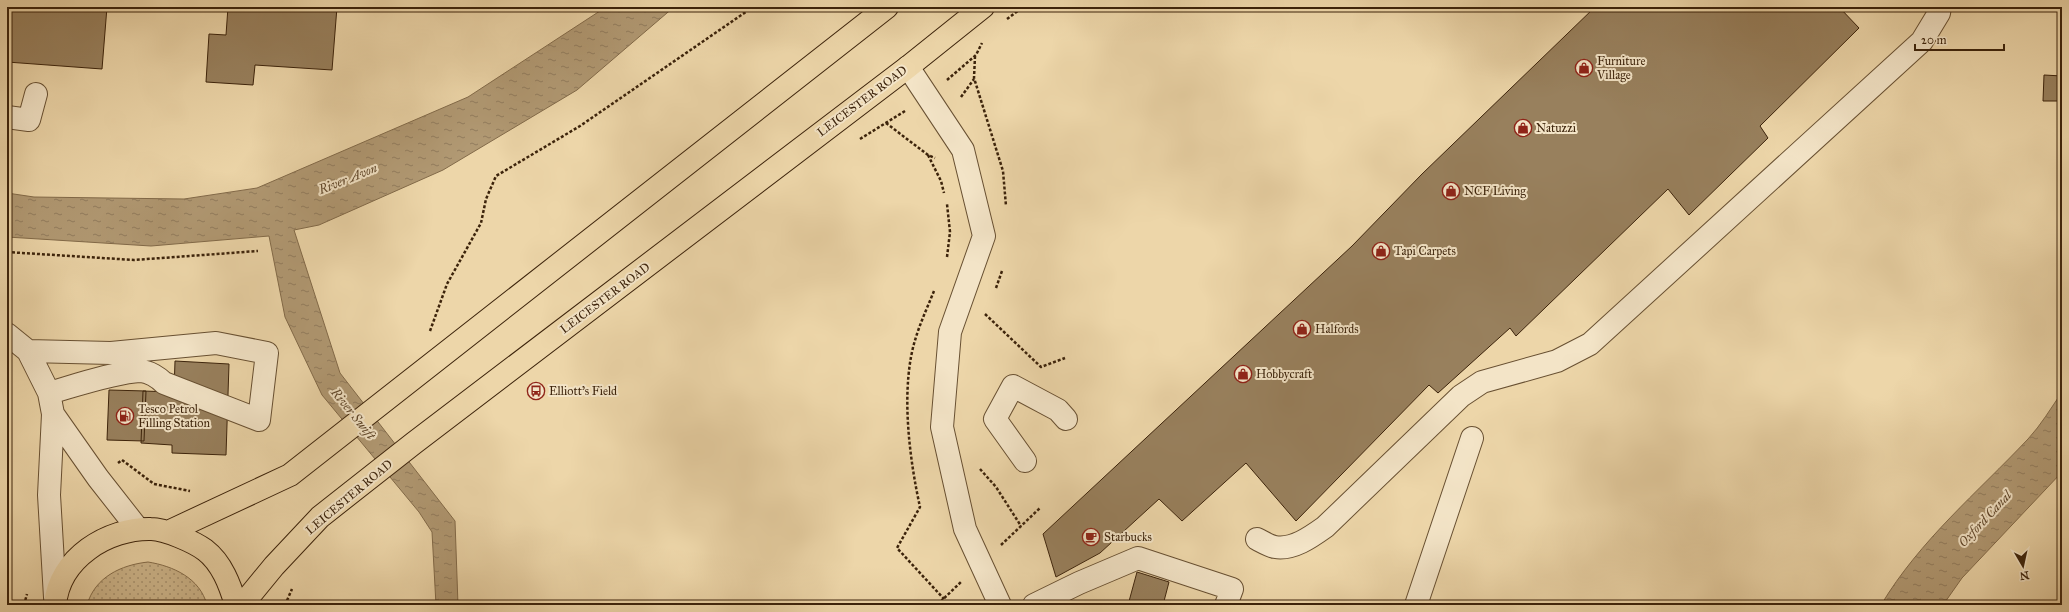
<svg xmlns="http://www.w3.org/2000/svg" width="2069" height="612" viewBox="0 0 2069 612" font-family="'IM FELL Great Primer',serif">
  <style>
    .grass { fill: url(#grass-dots); stroke: #866e4c }
    .water { fill: url(#water-ripples); stroke: #826a49 }
    .building { fill: #98805d; stroke: #3c230b }
    .lines { fill: none; stroke-linecap: round; stroke-linejoin: round }
    .minor-casing { stroke: #685032; stroke-width: 24 }
    .highway-casing { stroke: #3c230b; stroke-width: 24 }
    .path { stroke: #3c230b; stroke-width: 2.5; stroke-dasharray: 3 2; stroke-linecap: butt }
    .minor { stroke: #f3e4c7; stroke-width: 22 }
    .highway { stroke: #edd6a9; stroke-width: 22 }
    .labels { text-anchor: middle; dominant-baseline: central; stroke-width: 4; stroke-linejoin: round; paint-order: stroke }
    .poi-label { font-size: 12px; fill: #3c230b; stroke: #f3e4c7; text-anchor: start }
    .street-label { font-size: 12px; fill: #3c230b; stroke: #f3e4c7 }
    .water-label { font-size: 13px; font-style: italic; fill: #5f462a; stroke: #f3e4c7 }
  </style>
  <defs>
    <pattern id="grass-dots" width="8" height="8" patternUnits="userSpaceOnUse"><rect width="8" height="8" fill="#cfb88e"/><path d="M2 2h.1M6 6h.1" fill="none" stroke="#a99572" stroke-width="1.8" stroke-linecap="round"/></pattern>
    <pattern id="water-ripples" width="26" height="14" patternUnits="userSpaceOnUse"><rect width="26" height="14" fill="#b19973"/><path d="M2 4q2-2 4 0t4 0M15 11q2-2 4 0t4 0" fill="none" stroke="#917c5d"/></pattern>
  </defs>
  <rect width="100%" height="100%" fill="#edd6a9"/>
  <filter id="stains"><feTurbulence type="fractalNoise" baseFrequency=".005" numOctaves="4"/><feColorMatrix values="0 0 0 0 .2 0 0 0 0 .09 0 0 0 0 .02 0 0 0 .5 -.17"/></filter>
  <radialGradient id="worn" r=".72"><stop offset=".6" stop-color="#630" stop-opacity="0"/><stop offset="1" stop-color="#630" stop-opacity=".3"/></radialGradient>
  <!-- grass -->
  <path class="grass" d="M148 562C173 566 200 578 207 605H87C95 577 121 565 148 562Z"/>
  <!-- water -->
  <path class="water" d="M606 7H674L577 90 443 170 319 225 294 230 340 373 455 521 458 605H436L432 532 419 512 322 395 285 317 269 236 151 246 7 237V193L34 197 184 199 257 188 468 97Z
    M2062 392V472L1962 578 1943 605H1881C1920 540 1977 493 2028 439 2041 425 2051 408 2062 392Z"/>
  <!-- building -->
  <path class="building" d="M7 7H107L102 69 7 62Z
    M228 7H337L332 70 255 65 253 85 206 82 209 34 226 35Z
    M1595 7H1839L1859 28 1760 126 1768 138 1689 215 1668 189 1516 336 1510 328 1438 393 1429 385 1296 521 1246 463 1182 521 1159 499 1100 553 1056 577 1043 534 1352 246 1422 174Z
    M2032 7H2062V11L2032 10Z
    M2044 75 2062 76V101H2043Z
    M175 361 229 364 226 455 172 453V445L141 443 143 391 174 392Z
    M109 390 146 391 144 441 107 440Z
    M1137 572 1169 582 1163 605H1128Z"/>
  <g class="lines">
    <defs>
      <path id="minor" d="M908 67 963 150 984 236 950 332 942 427 965 529 1000 605
        M7 117 29 120 36 94
        M7 334 28 351 49 393 53 414 49 495 55 597
        M28 351 111 353 216 343 267 353 259 420 164 383C159 378 149 371 140 371 115 372 74 386 49 393
        M53 414 98 478 138 529
        M1025 461 995 419 1013 386 1058 410 1066 419
        M1257 539C1263 542 1269 546 1275 547 1293 550 1311 537 1325 527L1461 396 1482 382 1557 361 1590 344 1922 41 1939 13 1940 7
        M1034 605 1079 583 1138 558 1232 589 1226 605
        M1416 605 1472 438"/>
      <path id="highway" d="M168 532 290 475 887 7
        M55 605C59 558 108 528 151 529 165 529 194 542 205 550 222 563 230 585 236 605
        M242 605 274 566 320 517 414 443 908 67 983 7"/>
    </defs>
    <!-- minor casing -->
    <use href="#minor" class="minor-casing"/>
    <!-- highway casing -->
    <use href="#highway" class="highway-casing"/>
    <!-- path -->
    <path class="path" d="M1007 19 1023 7
      M975 56 974 78 1003 171 1006 206
      M947 80 976 55 982 43
      M961 97 974 79
      M886 123 928 155 935 158
      M860 139 905 111
      M928 155 941 181 944 193
      M7 252 134 260 258 251
      M947 257 950 232 947 204
      M996 288 1002 271
      M934 291C928 306 921 321 916 337 900 386 909 457 920 507L897 548 944 599
      M985 314 1041 367 1065 358
      M430 331 447 284 481 223 486 199 496 176 580 126 753 7
      M118 463 122 460 154 484 190 491
      M980 469 996 487 1021 526
      M1001 545 1040 508
      M24 605 27 594
      M285 605 292 589
      M937 605 961 582"/>
    <!-- minor -->
    <use href="#minor" class="minor"/>
    <!-- highway -->
    <use href="#highway" class="highway"/>
  </g>
  <!-- icons -->
  <defs>
    <symbol id="shop-ring" viewBox="-11 -11 22 22"><circle r="9.5" fill="#f3e4c7" stroke="#8f2418" stroke-width="1.5"/><path d="M-5-2.5h2.3a2.7 3.5 0 0 1 5.4 0H5L5.5 6h-11ZM-1.5-2.5h3a1.5 2.3 0 0 0-3 0Z" fill="#8f2418"/></symbol>
    <symbol id="bus-ring" viewBox="-11 -11 22 22"><circle r="9.5" fill="#f3e4c7" stroke="#8f2418" stroke-width="1.5"/><path d="M-5-6H5V4H4V6H2V4H-2V6H-4V4H-5ZM-3.5-4V0h7V-4ZM-3.5 1.2v1.5H-2V1.2ZM2 1.2v1.5H3.5V1.2Z" fill="#8f2418"/></symbol>
    <symbol id="fuel-ring" viewBox="-11 -11 22 22"><circle r="9.5" fill="#f3e4c7" stroke="#8f2418" stroke-width="1.5"/><path d="M-5.5-6h7V0h2V4h1.3V-2.5L3-4.5l.8-.8L6-3V5H2.5V1h-1V6h-7ZM-4.2-4.7v3.2H.2V-4.7Z" fill="#8f2418"/></symbol>
    <symbol id="cafe-ring" viewBox="-11 -11 22 22"><circle r="9.5" fill="#f3e4c7" stroke="#8f2418" stroke-width="1.5"/><path d="M-5.5-4.5H6V0H3Q3 3.5 0 3.5H-2.5Q-5.5 3.5-5.5 0ZM3-3.2v2h1.7v-2ZM-6 4.5H4V6H-6Z" fill="#8f2418"/></symbol>
  </defs>
  <g fill-rule="evenodd">
    <use href="#shop-ring" x="1574" y="58" width="20" height="20"/>
    <use href="#shop-ring" x="1513" y="118" width="20" height="20"/>
    <use href="#shop-ring" x="1441" y="181" width="20" height="20"/>
    <use href="#shop-ring" x="1371" y="241" width="20" height="20"/>
    <use href="#shop-ring" x="1292" y="319" width="20" height="20"/>
    <use href="#shop-ring" x="1233" y="364" width="20" height="20"/>
    <use href="#bus-ring" x="526" y="381" width="20" height="20"/>
    <use href="#fuel-ring" x="115" y="406" width="20" height="20"/>
    <use href="#cafe-ring" x="1081" y="527" width="20" height="20"/>
  </g>
  <g class="labels">
    <!-- poi labels -->
    <g class="poi-label">
      <text x="1597" y="61">Furniture<tspan x="1597" dy="14">Village</tspan></text>
      <text x="1536" y="128">Natuzzi</text>
      <text x="1464" y="191">NCF Living</text>
      <text x="1394" y="251">Tapi Carpets</text>
      <text x="1315" y="329">Halfords</text>
      <text x="1256" y="374">Hobbycraft</text>
      <text x="549" y="391">Elliott's Field</text>
      <text x="138" y="409">Tesco Petrol<tspan x="138" dy="14">Filling Station</tspan></text>
      <text x="1104" y="537">Starbucks</text>
    </g>
    <!-- street labels -->
    <g class="street-label">
      <text transform="translate(862 101) rotate(-37)">LEICESTER ROAD</text>
      <text transform="translate(605 298) rotate(-37)">LEICESTER ROAD</text>
      <text transform="translate(349 497) rotate(-40)">LEICESTER ROAD</text>
    </g>
    <!-- water labels -->
    <g class="water-label">
      <text transform="translate(348 179) rotate(-22)">River Avon</text>
      <text transform="translate(353 414) rotate(51)">River Swift</text>
      <text transform="translate(1985 519) rotate(-47)">Oxford Canal</text>
    </g>
  </g>
  <!-- margin -->
  <rect width="2069" height="612" fill="none" stroke="#edd6a9" stroke-width="24"/>
  <rect x="8" y="8" width="2053" height="596" fill="none" stroke="#3c230b" stroke-width="2"/>
  <rect x="12" y="12" width="2045" height="588" fill="none" stroke="#3c230b"/>
  <!-- north arrow -->
  <g transform="translate(2023 566) rotate(171)" stroke="#f3e4c7" stroke-width="3" paint-order="stroke">
  <path d="M0-3L7 15L0 10L-7 15Z" fill="#3c230b"/>
  <text y="-6" font-size="11" font-weight="bold" text-anchor="middle" fill="#3c230b">N</text>
  </g>
  <!-- scale -->
  <path d="M1915 44v6h89v-6" fill="none" stroke="#3c230b" stroke-width="2"/>
  <text x="1921" y="44" font-size="12" fill="#3c230b" stroke="#f3e4c7" stroke-width="3" paint-order="stroke">20 m</text>
  <rect width="100%" height="100%" filter="url(#stains)"/>
  <rect width="100%" height="100%" fill="url(#worn)"/>
</svg>
